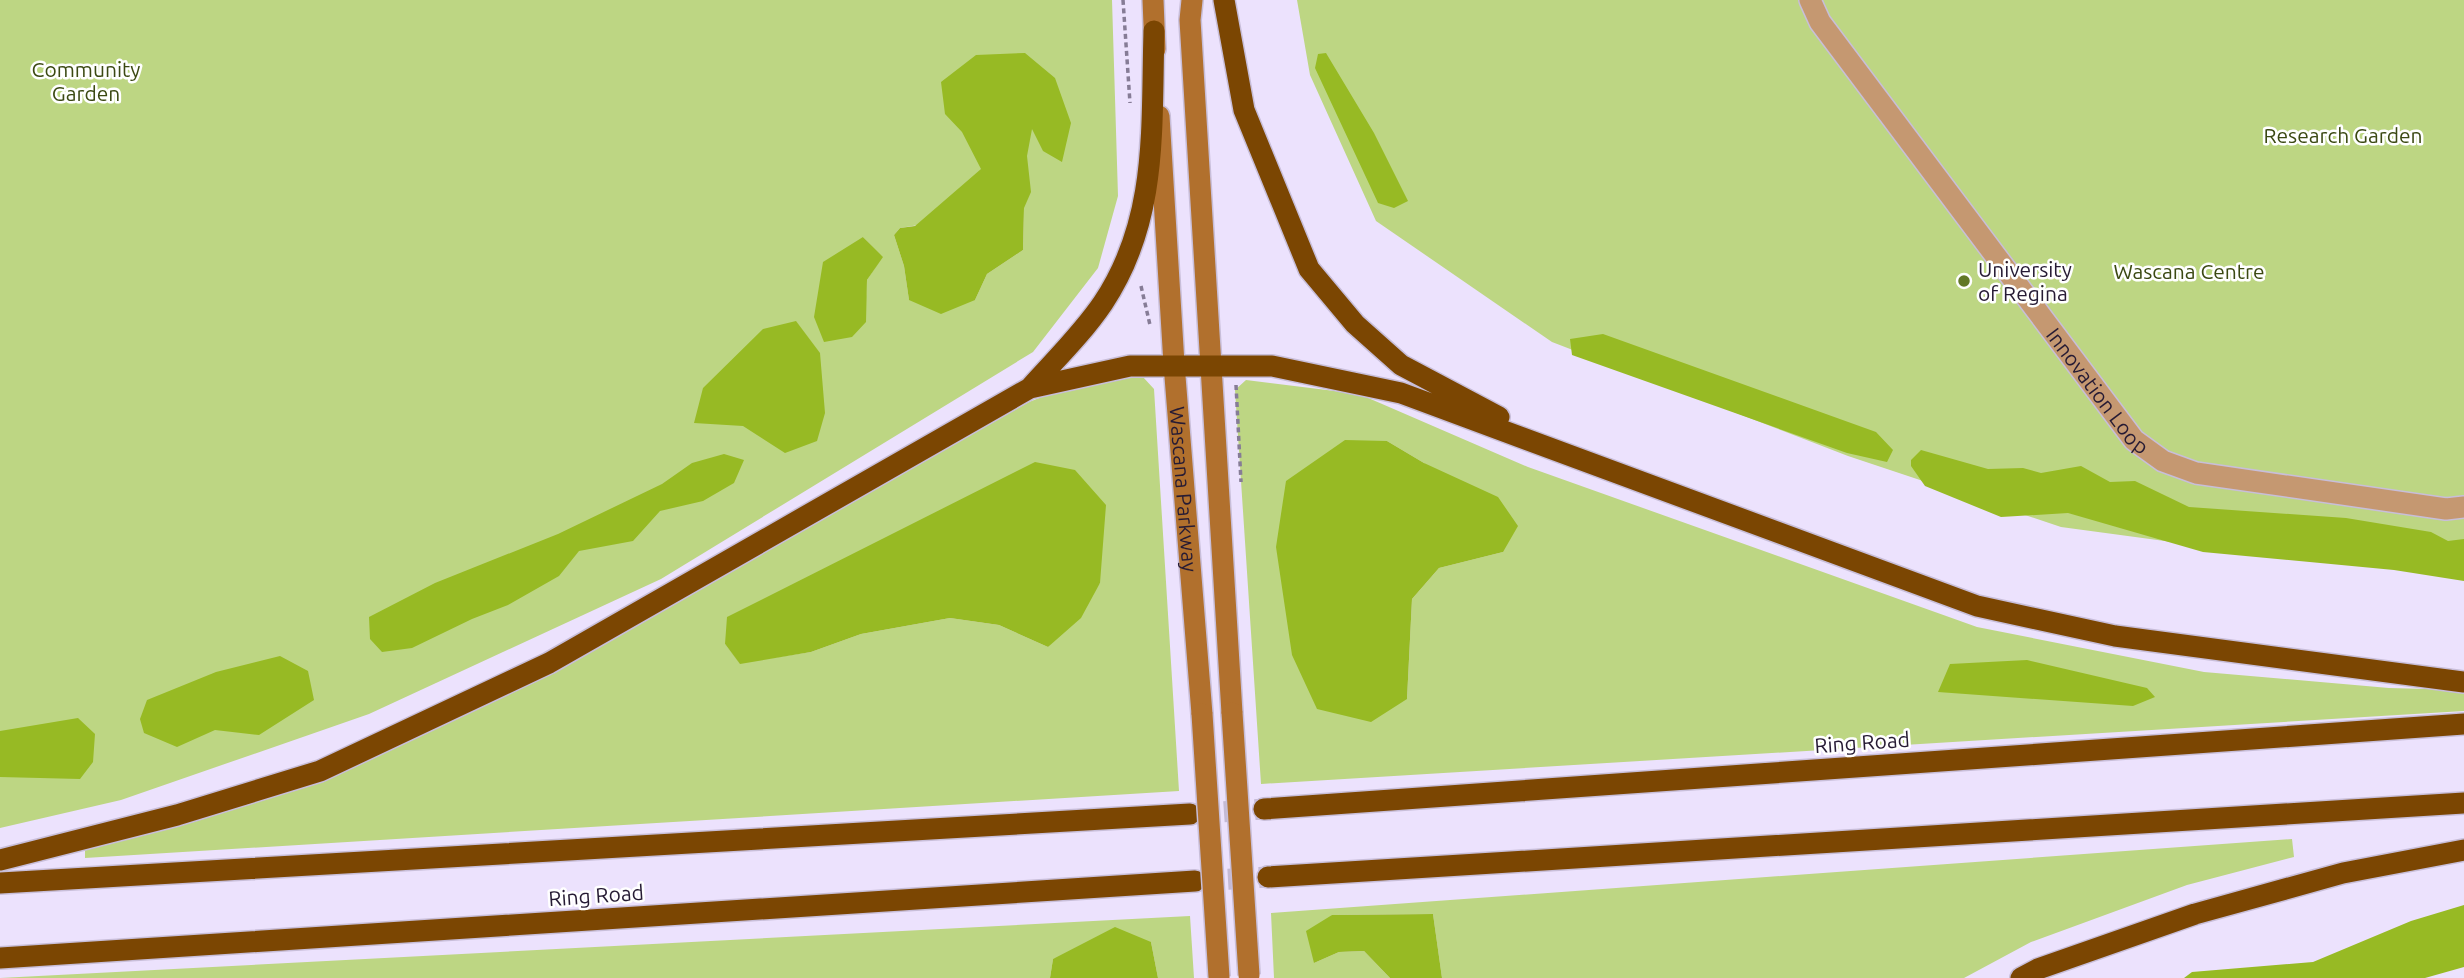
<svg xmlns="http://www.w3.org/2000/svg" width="2464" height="978" viewBox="0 0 2464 978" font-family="Ubuntu,sans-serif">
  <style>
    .green { fill: #bdd683; fill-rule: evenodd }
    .forest { fill: #97ba24 }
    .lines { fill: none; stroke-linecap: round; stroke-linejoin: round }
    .highway-tunnel { stroke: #c4bad5; stroke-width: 21; stroke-dasharray: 21 10; stroke-linecap: butt }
    .street-casing { stroke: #c8bed9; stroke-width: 24 }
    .secondary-casing { stroke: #c8bed9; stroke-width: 24 }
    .highway-casing { stroke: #c8bed9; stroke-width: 24 }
    .path { stroke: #867c96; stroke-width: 3.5; stroke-dasharray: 5 3.5; stroke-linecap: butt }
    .street { stroke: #c59871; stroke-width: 21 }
    .secondary { stroke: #b1702d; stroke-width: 21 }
    .highway { stroke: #7b4602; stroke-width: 21 }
    .secondary-bridge-casing { stroke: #c8bed9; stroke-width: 24; stroke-linecap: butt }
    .secondary-bridge { stroke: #b1702d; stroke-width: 21 }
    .poi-dot { fill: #627727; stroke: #fff; stroke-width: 2.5 }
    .labels { text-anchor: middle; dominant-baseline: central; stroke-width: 5; stroke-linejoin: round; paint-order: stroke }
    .park-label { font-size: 21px; fill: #3b4912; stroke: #fff }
    .poi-label { font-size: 21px; fill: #261b34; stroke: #fff; text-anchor: start }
    .street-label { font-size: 21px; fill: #261b34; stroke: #fff }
  </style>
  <rect width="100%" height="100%" fill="#ece2fd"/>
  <!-- green -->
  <path class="green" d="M0 0H1112L1118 196 1098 268 1033 352 661 579 369 714 121 800 0 828ZM1024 208 1023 250 987 274 975 300H909L904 266 894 235 900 228ZM863 237 882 257 867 280 866 297Z
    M1297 0H2464V571L2276 556 2061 527 1848 456 1552 342 1376 221 1310 75Z
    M1143 377 1154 389 1179 791 85 858V848L539 678 1029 402 1083 381ZM1100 583 1048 647 999 625 950 618 861 634 811 652 740 663 725 644Z
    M1246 380 1359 394 1528 467 1977 627 2204 672 2389 688 2464 690V711L1261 784 1235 390ZM1387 441 1424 463 1503 552 1439 568 1412 599 1407 699Z
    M2292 839 2294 857 2187 885 2031 942 1964 978H1442L1433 914 1332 915 1314 963 1339 952 1364 951 1390 978H1274L1271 913Z
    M1190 916 1194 978H1158L1151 942 1053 959 1050 978H0Z"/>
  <!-- forest -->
  <path class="forest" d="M1025 53 1055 78 1071 123 1062 162 1043 151 1032 129 1027 156 1031 192 1024 208 1023 250 987 274 975 300 941 314 909 300 904 266 894 235 900 228 915 226 981 169 962 132 945 114 941 82 976 55Z
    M1326 53 1374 133 1408 201 1394 208 1378 203 1315 68 1318 54Z
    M863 237 883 257 867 280 866 322 852 337 824 342 814 317 823 262Z
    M796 321 820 353 825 413 817 441 785 453 743 426 694 423 703 388 763 329Z
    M1603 334 1876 432 1893 450 1887 462 1847 453 1572 355 1570 339Z
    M1345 440 1387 441 1424 463 1498 497 1518 526 1503 552 1439 568 1412 599 1407 699 1371 722 1317 709 1292 655 1276 547 1286 481Z
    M1921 450 1988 469 2023 468 2041 473 2081 466 2110 482 2135 481 2189 507 2346 518 2431 532 2448 541 2464 539V581L2394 570 2203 552 2068 513 2001 517 1925 486 1911 466V460Z
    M724 454 744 460 734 483 703 501 660 511 633 541 579 551 559 576 508 605 472 619 412 648 382 652 370 639 369 617 435 583 558 534 662 484 692 463Z
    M1035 462 1075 470 1106 505 1100 583 1081 618 1048 647 999 625 950 618 861 634 811 652 740 664 725 644 727 617Z
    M280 656 308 671 314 700 259 735 215 730 177 747 144 733 140 719 147 700 216 672Z
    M2027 660 2147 688 2155 697 2133 706 1938 692 1950 664Z
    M78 718 95 734 93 762 80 779 0 777V731Z
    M2464 905V967L2425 978H2184L2192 972 2313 962 2411 921Z
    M1433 914 1442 978H1390L1364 951 1339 952 1314 963 1306 931 1332 915Z
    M1115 927 1151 942 1158 978H1050L1053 959Z"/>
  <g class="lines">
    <!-- highway-tunnel -->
    <path class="highway-tunnel" d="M1193 814 1264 809
      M1197 881 1268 877"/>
    <defs>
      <g id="street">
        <path id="s1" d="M1810 0 1820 22 2134 440 2163 461 2196 473 2446 509 2464 507"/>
      </g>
      <g id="secondary">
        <path d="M1153 0 1155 49"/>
        <path d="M1192 0 1190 20 1232 713"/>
        <path id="s2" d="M1159 116 1174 364 1202 714"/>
      </g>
      <path id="highway" d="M1224 0 1244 110 1309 269 1355 324 1401 365 1499 417
        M1030 388C1055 360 1082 334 1103 303 1159 219 1151 127 1154 31
        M1264 809 2464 724
        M0 860 177 815 320 771 549 663 1030 388 1130 366H1272L1401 393 1977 606 2115 636 2464 682
        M1268 877 2464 803
        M0 883 1190 814
        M0 958 1195 881
        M2021 978 2038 969 2195 914 2343 873 2464 850"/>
    </defs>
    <!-- street casing -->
    <use href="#street" class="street-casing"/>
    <!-- secondary casing -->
    <use href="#secondary" class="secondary-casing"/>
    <!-- highway casing -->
    <use href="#highway" class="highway-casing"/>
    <!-- path -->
    <path class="path" d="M1123 0 1130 103
      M1141 286 1150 325
      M1236 385 1241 482"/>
    <!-- street -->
    <use href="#street" class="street"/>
    <!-- secondary -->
    <use href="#secondary" class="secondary"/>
    <!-- highway -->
    <use href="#highway" class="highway"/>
    <defs>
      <path id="secondary-bridge" d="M1232 713 1249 975
        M1202 714 1219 977"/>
    </defs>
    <!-- secondary-bridge casing -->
    <use href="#secondary-bridge" class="secondary-bridge-casing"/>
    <!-- secondary-bridge -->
    <use href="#secondary-bridge" class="secondary-bridge"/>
  </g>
  <!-- markers -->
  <circle class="poi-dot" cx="1964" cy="281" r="7"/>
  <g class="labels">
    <!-- park labels -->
    <g class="park-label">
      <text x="86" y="69">Community<tspan x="86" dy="24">Garden</tspan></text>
      <text x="2343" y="135">Research Garden</text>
      <text x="2189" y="271">Wascana Centre</text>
    </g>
    <!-- poi labels -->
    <g class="poi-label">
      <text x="1978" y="269">University<tspan x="1978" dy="24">of Regina</tspan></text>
    </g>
    <!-- street labels -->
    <g class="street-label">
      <text stroke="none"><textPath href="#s1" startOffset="486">Innovation Loop</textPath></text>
      <text stroke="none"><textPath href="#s2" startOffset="374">Wascana Parkway</textPath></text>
      <text transform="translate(1862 742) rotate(-4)">Ring Road</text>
      <text transform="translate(596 895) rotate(-4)">Ring Road</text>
    </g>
  </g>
</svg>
